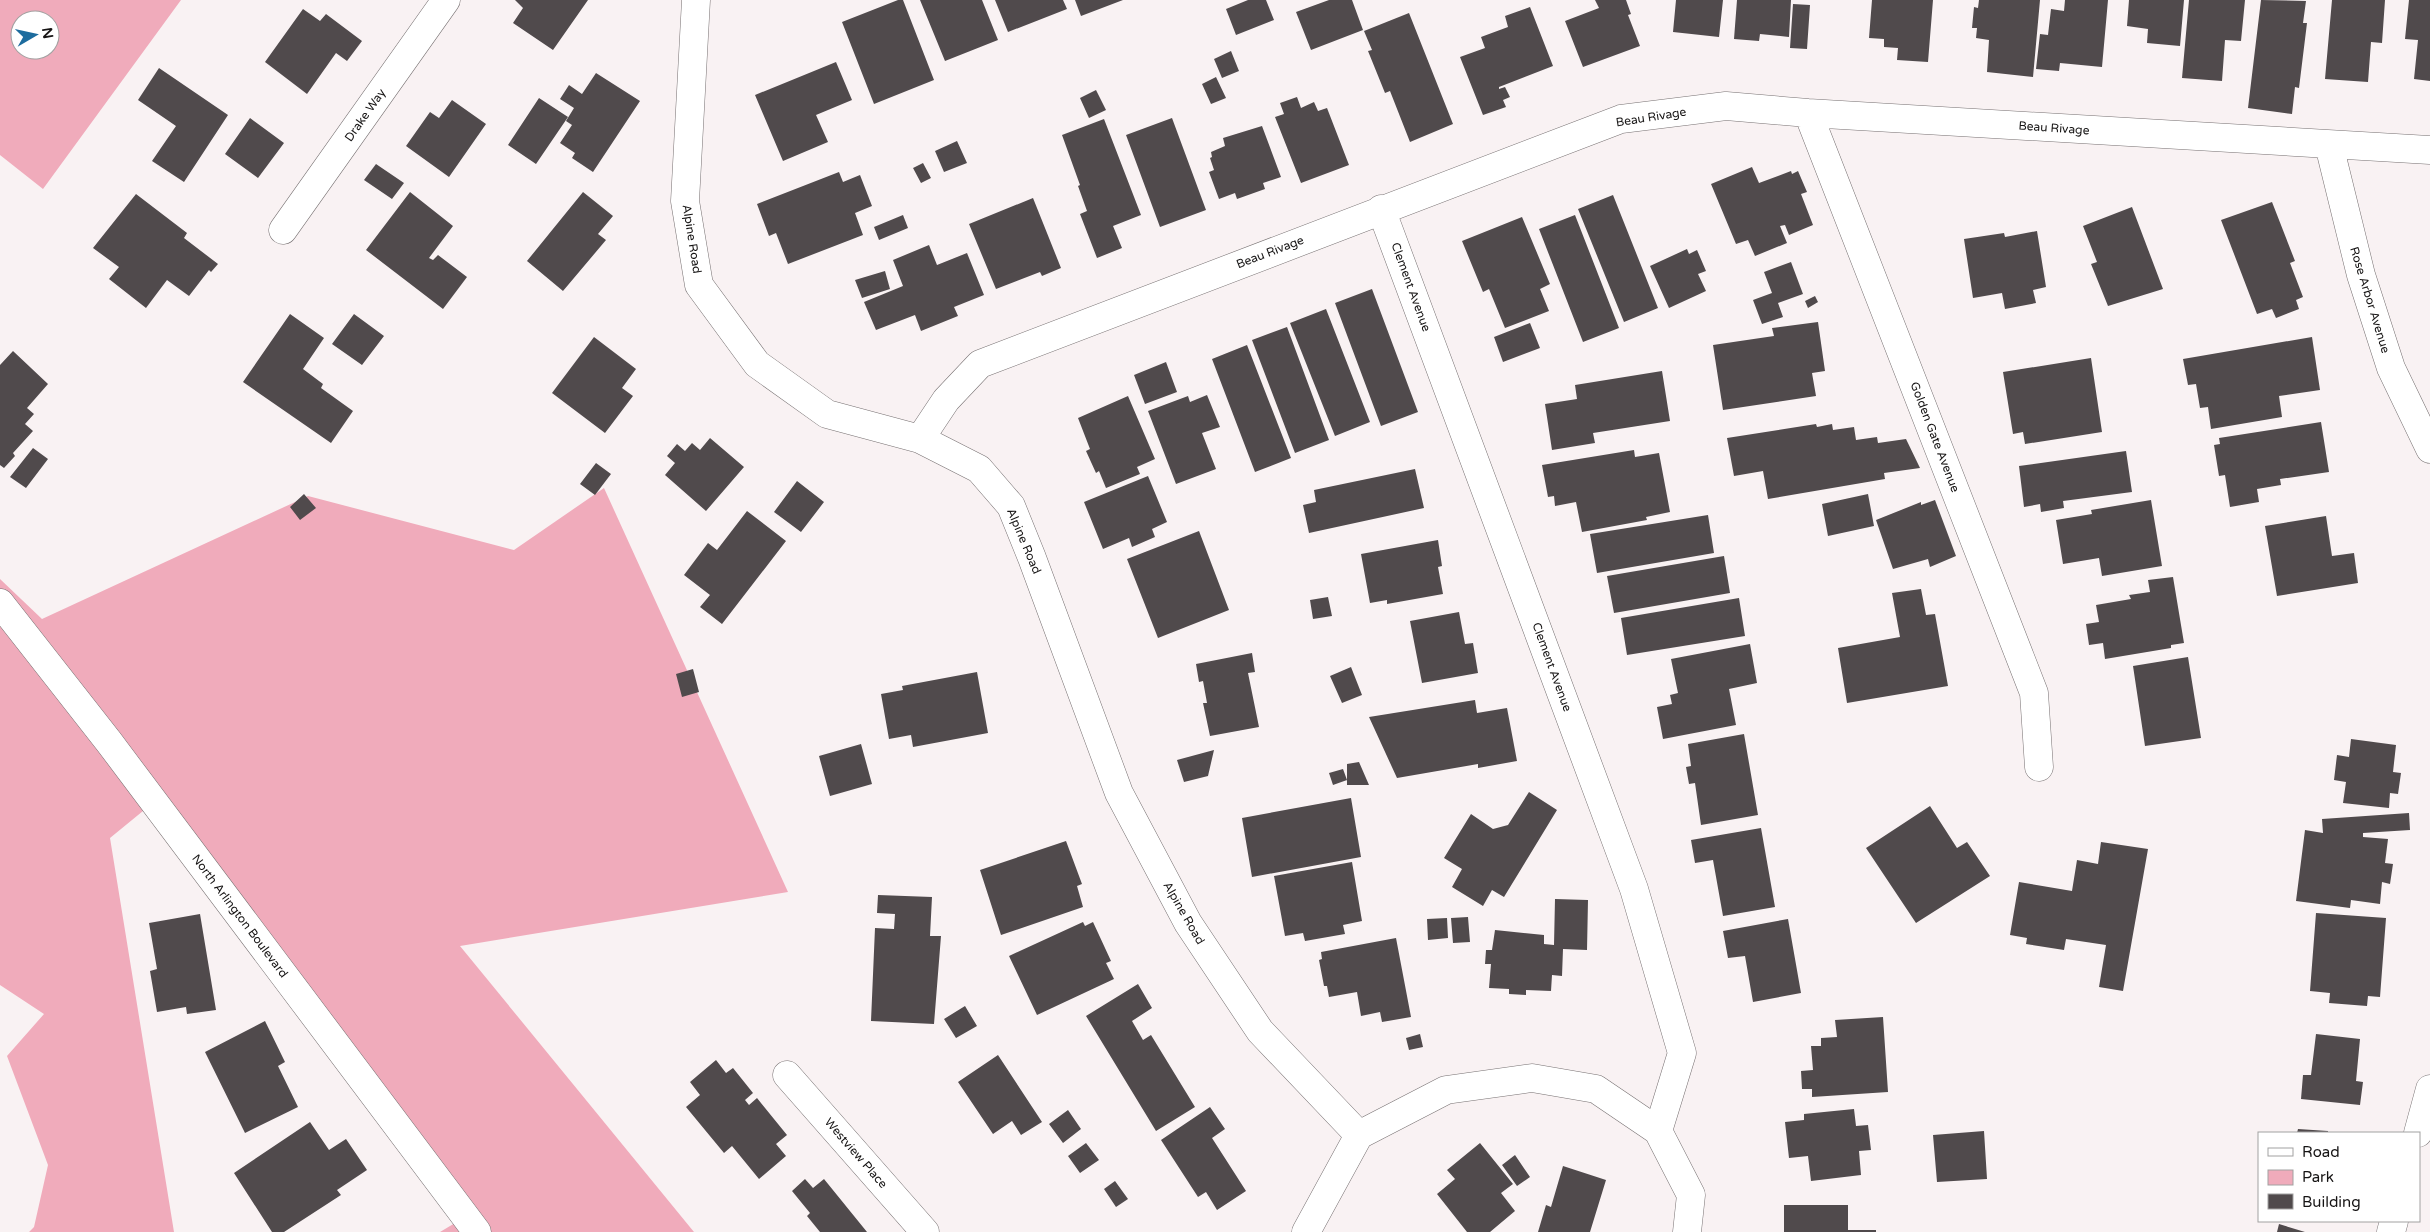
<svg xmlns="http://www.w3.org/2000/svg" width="2430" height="1232" viewBox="0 0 2430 1232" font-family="'Varela Round',sans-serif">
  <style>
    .green { fill: #f0abbb; fill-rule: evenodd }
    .building { fill: #504a4c }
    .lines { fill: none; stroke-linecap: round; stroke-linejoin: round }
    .street-casing { stroke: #777172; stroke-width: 29 }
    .street { stroke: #fff; stroke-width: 28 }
    .labels { text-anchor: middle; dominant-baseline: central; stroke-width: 5; stroke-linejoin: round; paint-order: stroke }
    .street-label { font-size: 12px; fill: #161414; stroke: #fff }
  </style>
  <rect width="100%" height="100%" fill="#f9f2f3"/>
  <!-- green -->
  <path class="green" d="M0 0H181L43 189 0 155ZM20 20H50V50H20Z
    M604 488 788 892 460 946 694 1232H440L465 1217 154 802 110 838 174 1232H29L34 1227 48 1165 7 1056 44 1014 0 985V579L42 619 308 496 514 550Z"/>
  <!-- building -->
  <path class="building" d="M515 0H588L553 50 513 23 523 8Z
    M898 0H903L934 80 874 104 842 22Z
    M920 0H982L998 40 945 61Z
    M995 0H1063L1067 9 1008 32Z
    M1075 0H1123L1081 16Z
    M1248 0H1266L1274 20 1236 35 1226 9Z
    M1329 0H1352L1363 30 1311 50 1296 12Z
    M1595 0H1626L1631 14 1628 15 1640 46 1583 67 1565 21 1599 8Z
    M1676 0H1723L1719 37 1673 32Z
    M1737 0H1791L1789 37 1760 34 1759 41 1734 39Z
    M1872 0H1933L1928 62 1897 60 1898 48 1884 47V39L1869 38Z
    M1979 0H2040L2033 77 1987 72 1989 40 1976 38 1977 28H1972L1974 7 1978 8Z
    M2065 0H2108L2102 67 2060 63 2059 71 2036 69 2040 34 2048 35 2051 9 2064 11Z
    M2129 0H2184L2180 46 2147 43 2148 29 2127 26Z
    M2189 0H2245L2241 41 2225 40 2222 81 2182 78Z
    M2261 0 2306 1 2303 23H2307L2299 88 2295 87 2292 114 2248 108Z
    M2332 0H2385L2382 43 2371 42 2368 82 2325 79Z
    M2409 0H2430V81L2414 79 2418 40 2405 39Z
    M1793 4 1810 5 1807 49 1790 48Z
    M1530 7 1553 66 1499 87V89L1505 87 1510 97 1503 100 1506 107 1483 115 1460 57 1485 48 1481 37 1508 27 1505 16Z
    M303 9 320 21 326 14 362 41 347 61 336 53 307 94 265 62Z
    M1409 13 1453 124 1410 142 1390 91 1385 93 1368 51 1372 50 1364 31Z
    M1231 51 1239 71 1222 78 1214 59Z
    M836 62 852 100 816 115 828 142 783 161 755 95Z
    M159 68 228 115 184 182 152 161 176 126 138 100Z
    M596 73 640 101 593 172 572 158 575 153 560 143 572 125 566 121 574 108 560 99 569 85 582 94Z
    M1216 77 1226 98 1211 104 1202 84Z
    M1096 90 1106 110 1089 118 1080 98Z
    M1297 97 1301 108 1314 102 1318 111 1327 108 1349 165 1301 183 1275 117 1284 114 1280 103Z
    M539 98 568 117 536 164 508 145Z
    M452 100 486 124 449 177 406 146 430 112 439 118Z
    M250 118 284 143 258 178 225 154Z
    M1172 118 1206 210 1160 227 1126 135Z
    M1104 119 1141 215 1113 226 1122 248 1097 258 1080 214 1087 211 1078 186 1080 185 1062 135Z
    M1262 126 1281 177 1263 183 1265 189 1237 199 1235 193 1219 199 1209 172 1214 170 1210 158 1212 157 1211 152 1225 146 1223 138Z
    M957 141 967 163 944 172 935 151Z
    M923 163 931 178 921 183 913 168Z
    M376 164 404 183 392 199 364 180Z
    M1752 167 1759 183 1791 171 1792 174 1798 171 1807 192 1801 194 1813 225 1789 235 1785 225 1780 226 1787 243 1755 256 1748 240 1736 244 1711 184Z
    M839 172 843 182 860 175 872 206 855 213 863 235 788 264 776 233 769 236 757 204Z
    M410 192 453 226 429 258 433 260 438 255 467 277 443 309 366 250Z
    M583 192 613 216 598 234 606 240 563 291 527 261Z
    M136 194 187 233 184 238 218 264 211 272 209 270 189 296 167 280 146 308 109 279 119 267 93 248Z
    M1613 195 1658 308 1624 322 1578 209Z
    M1033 198 1061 268 1042 276 1040 272 996 289 969 224Z
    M2272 202 2295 261 2290 263 2303 297 2296 300 2299 309 2276 318 2272 309 2257 314 2221 220Z
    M2132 207 2163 289 2108 306 2091 264 2097 262 2083 226Z
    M903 215 908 228 879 240 874 227Z
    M1575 215 1619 328 1583 342 1539 229Z
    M1522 217 1550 284 1540 289 1549 311 1505 328 1489 289 1483 292 1462 241Z
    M2037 231 2046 287 2033 290 2036 303 2005 309 2002 293 1973 298 1964 239 2004 233 2005 237Z
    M929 245 937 265 967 253 984 295 954 307 958 316 921 331 915 315 876 330 864 302 903 286 893 260Z
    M1687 249 1689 254 1697 250 1706 271 1698 274 1706 291 1669 308 1650 266Z
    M1791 262 1803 294 1778 303 1783 317 1762 324 1753 300 1772 293 1764 272Z
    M885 271 890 289 862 298 855 280Z
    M1372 289 1418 412 1381 426 1335 303Z
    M1815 296 1818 302 1808 308 1805 301Z
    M1326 309 1370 422 1335 436 1290 323Z
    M290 314 324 338 303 369 323 384 321 388 353 411 331 443 243 382Z
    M354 314 384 336 362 365 332 344Z
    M1818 322 1825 371 1812 373 1816 396 1723 410 1713 345 1774 336 1772 328Z
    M1530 323 1540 348 1503 362 1494 337Z
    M1287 327 1329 440 1295 453 1252 340Z
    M594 337 636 369 622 388 633 396 605 433 552 393Z
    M2312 337 2320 390 2279 396 2282 417 2211 429 2208 407 2200 408 2196 384 2188 385 2183 359Z
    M1247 345 1291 458 1255 472 1212 359Z
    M13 351 48 384 27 408 34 414 25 424 33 431 13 453 15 456 4 468 0 465V365Z
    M2091 358 2102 432 2025 444 2023 432 2013 434 2003 372Z
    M1166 362 1177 392 1145 404 1134 375Z
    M1662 371 1670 421 1593 433 1595 443 1552 450 1545 404 1577 399 1575 385Z
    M1207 395 1220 427 1202 433 1216 469 1176 484 1148 411 1188 396 1190 402Z
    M1128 396 1155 459 1137 467 1140 474 1106 488 1099 471 1096 473 1086 451 1090 449 1078 418Z
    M2321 422 2329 472 2280 479 2281 485 2257 489 2259 502 2230 507 2225 475 2219 476 2214 445 2220 444 2219 438Z
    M1816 424 1817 427 1832 424 1833 430 1854 427 1856 440 1877 437 1878 443 1906 439 1920 468 1884 473 1885 479 1768 499 1763 471 1734 476 1727 438Z
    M710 438 744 467 706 511 665 475 675 463 667 456 677 444 685 451 692 443 700 450Z
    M33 448 48 459 26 488 10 477Z
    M1634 450 1635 457 1659 453 1670 512 1646 517 1647 520 1582 532 1576 502 1555 506 1554 496 1548 497 1542 465Z
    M2126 451 2132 492 2063 501 2064 508 2041 512 2040 504 2024 507 2019 466Z
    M596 463 611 474 595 495 580 484Z
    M1415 469 1424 508 1309 533 1303 505 1316 502 1314 490Z
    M1148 476 1167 522 1152 529 1155 537 1132 547 1129 538 1103 549 1084 502Z
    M797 481 824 502 801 532 774 512Z
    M304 494 316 508 300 520 290 507Z
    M1868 494 1874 526 1828 536 1822 504Z
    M1935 500 1956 556 1930 567 1928 559 1893 569 1876 520 1921 502V505Z
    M2151 500 2162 566 2102 576 2099 558 2063 564 2056 520 2092 514 2091 510Z
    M747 511 786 541 722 624 700 607 710 595 684 575 708 543 717 550Z
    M1708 515 1714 553 1597 573 1590 534Z
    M2326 516 2332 556 2354 553 2358 583 2277 596 2265 526Z
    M1199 531 1229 610 1158 638 1127 559Z
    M1438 540 1442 566 1438 567 1443 594 1387 604V600L1370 603 1361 554Z
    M1724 556 1730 593 1614 613 1607 576Z
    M2173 577 2184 643 2171 645V648L2105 659 2103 643 2089 645 2086 624 2099 622 2096 605 2131 599 2129 595 2150 592 2148 580Z
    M1921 589 1926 615 1935 614 1948 686 1847 703 1838 648 1900 637 1892 593Z
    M1328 597 1332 616 1313 619 1310 600Z
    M1739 598 1745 636 1627 655 1621 618Z
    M1459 612 1465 644 1473 643 1478 673 1422 683 1410 621Z
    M1750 644 1757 683 1729 689 1736 725 1663 739 1657 707 1672 704 1670 695 1678 693 1671 659Z
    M1252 653 1255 672 1248 673 1259 727 1210 736 1203 703H1207L1203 681 1199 682 1196 664Z
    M2188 657 2201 738 2145 746 2133 666Z
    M1351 667 1362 695 1342 703 1330 676Z
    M693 669 699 692 682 697 676 674Z
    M977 672 988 733 913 747 911 735 889 739 881 694 903 690 902 686Z
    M1475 700 1477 713 1507 708 1517 761 1478 768V764L1397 778 1369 717Z
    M1744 734 1758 815 1701 825 1695 783 1689 784 1686 767 1691 766 1688 744Z
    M2351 739 2396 745 2393 772 2401 773 2398 794 2390 793 2389 808 2343 803 2346 782 2334 780 2337 755 2349 757Z
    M861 744 872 784 830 796 819 756Z
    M1214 750 1208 776 1184 782 1177 760Z
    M1359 762 1369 785H1347V764Z
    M1343 769 1347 780 1333 785 1329 773Z
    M1529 792 1557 810 1504 897 1492 890 1483 906 1452 887 1462 869 1444 858 1471 814 1493 829 1508 825Z
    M1351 798 1361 857 1252 877 1242 818Z
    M1930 806 1957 848 1967 842 1990 876 1916 923 1866 848Z
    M2409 813 2410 830 2363 833V837L2388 839 2385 863 2393 864 2390 884 2382 882 2380 904 2351 900 2350 908 2296 901 2305 830 2323 833 2322 819Z
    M1761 828 1775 907 1723 916 1713 860 1695 863 1691 840Z
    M1066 841 1082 884 1077 886 1083 907 1001 935 980 870Z
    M2101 842 2148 849 2123 991 2099 987 2106 945 2066 939 2064 950 2026 944 2027 938 2010 935 2019 882 2072 891 2077 860 2098 864Z
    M1352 862 1362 921 1343 925 1345 934 1305 941 1303 933 1285 936 1274 876Z
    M878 895 932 897 930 936H941L934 1024 871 1021 875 928 894 929 895 914 877 913Z
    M1555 899 1588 900 1587 950 1563 949 1562 976 1552 975 1551 991 1526 990V995L1509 994V989L1489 988 1491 964H1485L1486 950H1492L1495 930 1544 935V944L1554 945Z
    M2316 913 2386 918 2380 997 2368 996 2367 1006 2329 1003 2330 993 2310 991Z
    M200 914 216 1010 187 1014 186 1007 157 1012 150 971 157 969 149 923Z
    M1468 917 1470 942 1453 943 1451 918Z
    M1447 918 1448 938 1428 940 1427 919Z
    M1788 919 1801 993 1753 1002 1745 956 1728 958 1723 931Z
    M1083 922 1085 926 1093 922 1111 961 1106 963 1114 979 1037 1015 1009 956Z
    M1396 938 1411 1017 1382 1022 1380 1012 1361 1016 1357 992 1329 997 1327 986H1324L1319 960 1322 959 1321 952Z
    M1138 984 1152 1008 1132 1021 1143 1040 1151 1035 1195 1107 1156 1131 1086 1016Z
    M965 1006 977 1026 956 1038 944 1019Z
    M1883 1017 1888 1092 1812 1097V1089H1802L1801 1071 1813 1070 1811 1046H1821V1038L1837 1037 1835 1020Z
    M265 1021 285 1062 278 1066 298 1107 245 1133 205 1052Z
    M1420 1034 1423 1047 1409 1050 1406 1038Z
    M2316 1034 2360 1039 2356 1081 2363 1082 2360 1105 2301 1099 2303 1075H2311Z
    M998 1055 1042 1122 1021 1135 1012 1121 993 1134 958 1082Z
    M716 1060 726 1073 733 1068 753 1093 745 1100 749 1105 757 1098 787 1135 776 1144 786 1156 759 1179 732 1146 724 1153 686 1107 700 1095 690 1082Z
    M1210 1107 1225 1129 1212 1138 1246 1191 1217 1210 1206 1192 1198 1197 1161 1140Z
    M1854 1109 1856 1126 1868 1125 1871 1150 1859 1151 1861 1175 1811 1181 1808 1156 1789 1158 1785 1122 1804 1120V1114Z
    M1068 1110 1081 1129 1063 1143 1049 1124Z
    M310 1122 329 1150 346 1139 367 1170 337 1190 341 1195 284 1232H272L234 1173Z
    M2298 1129 2328 1131V1133H2297Z
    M1984 1131 1987 1179 1937 1182 1933 1135Z
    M1086 1143 1099 1160 1080 1173 1068 1156Z
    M1480 1143 1513 1184 1501 1193 1515 1211 1490 1232H1467L1437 1194 1455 1179 1447 1170Z
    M1515 1155 1530 1177 1517 1186 1502 1165Z
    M1563 1166 1606 1180 1590 1232H1538L1546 1205 1551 1207Z
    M805 1179 813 1188 824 1179 867 1232H820L807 1216 810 1213 792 1191Z
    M1115 1181 1128 1199 1116 1207 1104 1189Z
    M1784 1205H1848V1230H1876V1232H1784Z
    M2279 1224 2305 1232H2277Z"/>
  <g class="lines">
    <defs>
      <path id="street" d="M696 0 685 201 699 285 757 364 827 414 920 439 979 469 1011 506 1032 558 1119 793 1188 923 1260 1031 1359 1135
        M1808 113 2034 693 2039 767
        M2329 145 2361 275 2391 368 2430 449
        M1381 209 1634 889 1682 1053 1658 1131
        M283 230 446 0
        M920 439 946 400 980 364 1621 119 1726 106 1808 113 2430 150
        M0 603 109 742 477 1232
        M787 1075 925 1232
        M2418 1133 2430 1089
        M1306 1232 1359 1135 1446 1090 1532 1078 1596 1089 1658 1131 1691 1195 1687 1232
        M2391 1232 2394 1221"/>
    </defs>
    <!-- street casing -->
    <use href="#street" class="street-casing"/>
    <!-- street -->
    <use href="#street" class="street"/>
  </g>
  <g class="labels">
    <!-- street labels -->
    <g class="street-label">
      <text transform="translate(365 115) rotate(-55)">Drake Way</text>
      <text transform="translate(1651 117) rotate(-9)">Beau Rivage</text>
      <text transform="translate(2054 128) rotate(4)">Beau Rivage</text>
      <text transform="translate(692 239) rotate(81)">Alpine Road</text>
      <text transform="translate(1270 252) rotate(-21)">Beau Rivage</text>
      <text transform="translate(1411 287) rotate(70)">Clement Avenue</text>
      <text transform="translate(2370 300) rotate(73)">Rose Arbor Avenue</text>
      <text transform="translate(1935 437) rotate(69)">Golden Gate Avenue</text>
      <text transform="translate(1024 541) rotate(67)">Alpine Road</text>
      <text transform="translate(1552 667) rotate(70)">Clement Avenue</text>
      <text transform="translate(1184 913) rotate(60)">Alpine Road</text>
      <text transform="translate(240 916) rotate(53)">North Arlington Boulevard</text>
      <text transform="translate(856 1153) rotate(49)">Westview Place</text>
    </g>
  </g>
  <!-- legend -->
  <rect x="2258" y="1132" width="162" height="90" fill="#ffffff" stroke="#a2a1a1"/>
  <rect x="2268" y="1148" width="25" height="8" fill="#ffffff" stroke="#a2a1a1"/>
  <text x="2302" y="1157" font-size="15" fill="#161414">Road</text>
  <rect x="2268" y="1170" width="25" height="15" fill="#f0abbb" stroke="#a2a1a1"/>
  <text x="2302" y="1182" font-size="15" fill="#161414">Park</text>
  <rect x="2268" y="1194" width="25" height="15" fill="#504a4c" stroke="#a2a1a1"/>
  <text x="2302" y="1207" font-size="15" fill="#161414">Building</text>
  <!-- north arrow -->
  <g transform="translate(35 35) rotate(81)"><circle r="24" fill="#ffffff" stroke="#a2a1a1"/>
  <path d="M0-4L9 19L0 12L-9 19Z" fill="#1d6c9e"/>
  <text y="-8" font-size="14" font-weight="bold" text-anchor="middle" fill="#161414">N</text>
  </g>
</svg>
